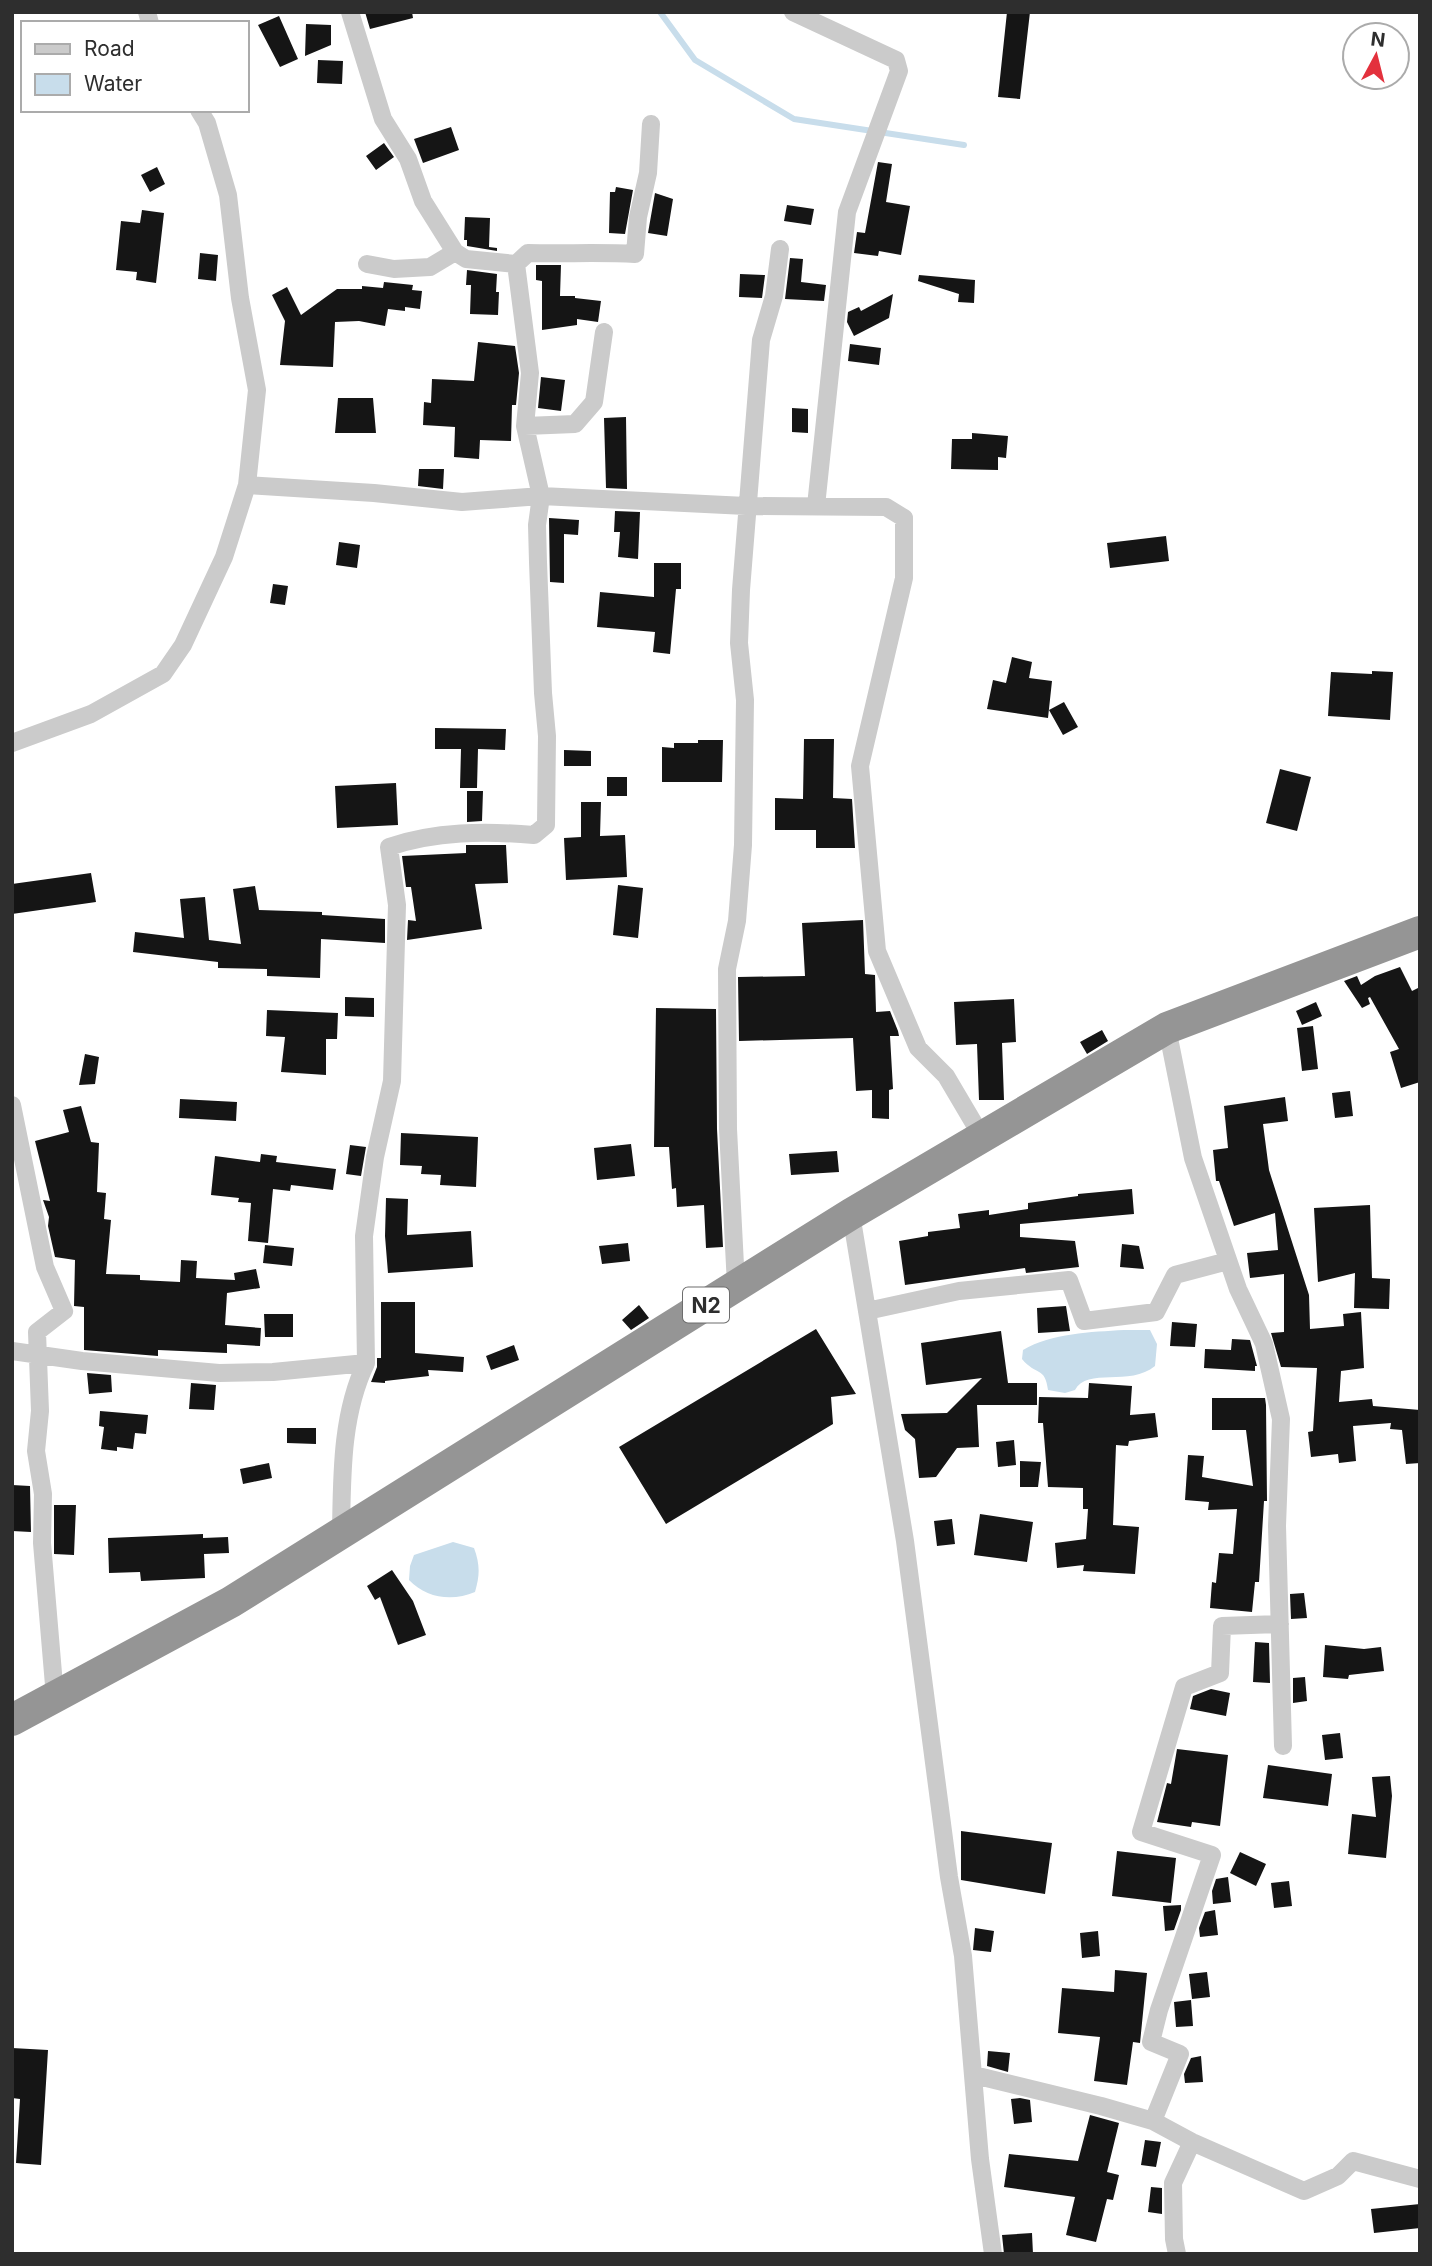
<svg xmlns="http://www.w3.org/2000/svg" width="1432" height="2266" viewBox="0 0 1432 2266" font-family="Inter,sans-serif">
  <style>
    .water { fill: #c8ddeb }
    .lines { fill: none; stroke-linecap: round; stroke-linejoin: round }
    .stream { stroke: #c8ddeb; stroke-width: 6 }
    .building { fill: #151515 }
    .street { stroke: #cbcbcb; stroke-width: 18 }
    .highway { stroke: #959595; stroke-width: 32 }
    .labels { text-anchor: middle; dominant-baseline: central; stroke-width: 7; stroke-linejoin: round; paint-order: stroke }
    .shield { fill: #fff; stroke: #6d6d6d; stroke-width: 2 }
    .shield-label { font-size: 21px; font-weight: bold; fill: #2e2e2e }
  </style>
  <rect width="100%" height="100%" fill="#fff"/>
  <!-- water -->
  <path class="water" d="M1124 1330H1150L1157 1344 1155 1366C1130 1387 1087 1367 1075 1390L1065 1393 1048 1390C1045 1366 1036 1376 1022 1359L1023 1350C1052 1333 1091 1332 1124 1330Z
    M453 1542 474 1548C480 1564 480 1575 475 1592 452 1602 426 1598 409 1580L410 1566 414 1555Z"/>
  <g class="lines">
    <!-- stream -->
    <path class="stream" d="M660 12 695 60 794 119 964 145"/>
  </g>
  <!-- building -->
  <path class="building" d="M365 12H412L413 18 370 29Z
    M1007 12H1030L1020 99 998 97Z
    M279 16 298 59 280 67 258 25Z
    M306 24 331 25V45L305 56Z
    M318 60 343 61 342 84 317 83Z
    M451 127 459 150 423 163 414 139Z
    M384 143 394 157 376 170 366 156Z
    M878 162 892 164 886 202 910 206 901 255 879 251 878 256 854 253 857 232 865 233Z
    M157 167 165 184 150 192 141 175Z
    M616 187 633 190 625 234 609 233 610 192H615Z
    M655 193 673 199 667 236 648 233Z
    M787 205 814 209 811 225 784 221Z
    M142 210 164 213 156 283 136 280 137 272 116 270 121 221 140 223Z
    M465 217 490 218 489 247 497 248V251L467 246V240H464Z
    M200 253 218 255 216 281 198 279Z
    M790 258 803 259 801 282 826 285 824 301 785 299Z
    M536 265H561L560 296H575V298L601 301 598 322 577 319V325L542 330V281L536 280Z
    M467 270 497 274 496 292H499L498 315 470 314 471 285H466Z
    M740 274 765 275 762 298 739 297Z
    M919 275 975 280 974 303 958 302 959 294 918 281Z
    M384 282 413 285 412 290 422 291 420 309 405 307V311L388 309 385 326 359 321 335 322 333 367 280 365 285 321 272 295 287 287 301 315 337 289H362V286L383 288Z
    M893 294 889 318 854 336 847 322 848 312 859 307 861 311Z
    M478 342 515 346 519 373 516 405H512L511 441 480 440 479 459 454 457 455 427 423 425 424 402 431 403 432 379 474 381Z
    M850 344 881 348 879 365 848 361Z
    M541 377 565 380 561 411 538 408Z
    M338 398H373L376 433H335Z
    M792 408 808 409V433L792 432Z
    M626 417 627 489 606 488 604 418Z
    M972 433 1008 436 1006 458 998 457V470L951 469 952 439H972Z
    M419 469H444L443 489 418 486Z
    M615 511 640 512 638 559 618 557 620 532H614Z
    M549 518 579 520 578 535 564 534V583L550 582Z
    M1166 536 1169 561 1110 568 1107 543Z
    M339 542 360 545 357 568 336 565Z
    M654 563H681V589H676L670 654 653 652 655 632 597 627 600 592 654 597Z
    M273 584 288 586 285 605 270 603Z
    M1012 657 1032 662 1029 678 1052 681 1048 718 987 709 993 680 1006 683Z
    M1372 671 1393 672 1390 720 1328 716 1331 672 1372 674Z
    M1064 702 1078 727 1063 735 1049 710Z
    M435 728 506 729 505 750 478 749 477 788H460L461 749H435Z
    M804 739H834L833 798 852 799 855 848H816V830H775V798L803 799Z
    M698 740H723L722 782H662V747L674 748V743H698Z
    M564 750 591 751V766H564Z
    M1280 769 1311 777 1297 831 1266 823Z
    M607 777H627V796H607Z
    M396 783 398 825 337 828 335 786Z
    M467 791H483L482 821 467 822Z
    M581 802H601L600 836 625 835 627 877 566 880 564 838 581 837Z
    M466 845H506L508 883 475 884 482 929 407 940 408 920 416 921 411 887H406L402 856 466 853Z
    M91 873 96 902 12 914V884Z
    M618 885 643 888 638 938 613 935Z
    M255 886 259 910 322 912V915L385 919V943L321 939 320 978 267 976V969L218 968V962L133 952 135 932 184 938 180 899 205 897 209 940 241 944 233 889Z
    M863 920 865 974 875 975 876 1012 890 1011 898 1031 899 1036H890L893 1089 889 1090V1119L872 1118V1090L856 1091 853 1038 739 1041 738 977 805 976 802 923Z
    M1400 967 1412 991 1420 987V1082L1401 1088 1390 1052 1399 1049 1370 997 1368 998 1370 1004 1362 1008 1344 981 1357 976 1361 985 1375 976Z
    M345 997 374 998V1017L345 1016Z
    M1014 999 1016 1042 1002 1043 1004 1100H979L977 1044 956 1045 954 1002Z
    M1316 1002 1322 1016 1302 1025 1296 1011Z
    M656 1008 716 1009 717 1129 723 1247 706 1248 704 1205 677 1207 676 1188 672 1189 669 1147H654Z
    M267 1010 338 1013 337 1039H326V1075L281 1072 285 1037 266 1036Z
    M1313 1026 1318 1069 1302 1071 1297 1028Z
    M1102 1030 1108 1041 1087 1054 1080 1042Z
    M85 1054 99 1057 95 1084 79 1085Z
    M1350 1091 1353 1116 1335 1118 1332 1093Z
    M1285 1097 1288 1121 1263 1124 1269 1170 1309 1295 1310 1329 1344 1326 1343 1314 1361 1312 1364 1368 1341 1371 1339 1402 1372 1399 1373 1406 1420 1410V1463L1406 1464 1402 1430 1390 1429 1391 1423 1353 1426 1356 1461 1339 1463 1338 1454 1311 1457 1308 1432 1313 1431 1317 1368 1281 1367 1271 1333 1284 1332V1274L1250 1278 1247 1253 1278 1250 1275 1213 1234 1226 1219 1181H1216L1213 1150 1228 1148 1224 1106Z
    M180 1099 237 1102 236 1121 179 1118Z
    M81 1106 91 1142 99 1143 97 1192 106 1193 104 1219 111 1220 106 1274 140 1275V1280L180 1282 181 1260 197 1261 196 1278 235 1280 234 1273 256 1269 260 1288 227 1293 225 1325 261 1328 260 1346 227 1344V1353L158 1350V1356L84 1350V1307L74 1306 75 1260 55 1257 48 1226 49 1217 43 1200 50 1201 35 1141 69 1132 63 1110Z
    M401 1133 478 1137 476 1187 440 1185 441 1175 421 1174 422 1166 400 1165Z
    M631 1144 635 1176 597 1180 594 1148Z
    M350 1145 366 1147 361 1176 346 1174Z
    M837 1151 839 1172 791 1175 789 1154Z
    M261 1154 277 1156 276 1162 336 1169 333 1190 291 1185 290 1191 273 1189 268 1243 248 1241 251 1203 238 1202 239 1198 211 1195 215 1156 260 1162Z
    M1132 1189 1134 1214 1020 1224V1237L1075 1241 1079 1267 1026 1273 1025 1268 905 1285 899 1241 928 1236V1232L960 1228 958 1214 989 1210V1215L1028 1209V1203L1078 1196V1194Z
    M386 1198 408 1199 407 1235 471 1231 473 1267 388 1273 385 1236Z
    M1370 1205 1372 1278 1390 1279 1389 1309 1354 1308 1355 1273 1318 1282 1314 1208Z
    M628 1243 630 1261 602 1264 599 1246Z
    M1122 1244 1139 1246 1144 1269 1120 1267Z
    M265 1245 294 1248 292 1266 263 1263Z
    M381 1302H415V1353L464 1357 463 1372 428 1370 429 1376 385 1381V1383L371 1382 377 1367V1358H381Z
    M639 1305 649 1318 631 1330 622 1320Z
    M1066 1306 1070 1331 1038 1333 1037 1308Z
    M264 1314H293V1337H265Z
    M1172 1322 1197 1324 1195 1347 1170 1346Z
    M816 1329 856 1394 831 1397 833 1424 666 1524 619 1447Z
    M1001 1331 1008 1383H1037V1405H977L979 1447 957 1448 936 1477 919 1478 915 1439 905 1430 901 1414 947 1413 982 1378 926 1385 921 1343Z
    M1232 1339 1250 1340 1257 1366H1255V1371L1204 1368 1205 1349 1231 1350Z
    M514 1345 519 1360 491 1370 486 1356Z
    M87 1373 111 1375 112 1392 89 1394Z
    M191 1383 216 1385 214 1410 189 1409Z
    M1089 1383 1132 1386 1130 1415 1155 1413 1158 1437 1129 1441 1128 1446 1116 1445 1113 1525 1139 1527 1135 1574 1083 1571 1084 1565 1057 1568 1055 1543 1086 1539 1088 1509H1083V1488L1048 1487 1043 1423H1038L1039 1397 1088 1398Z
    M1212 1398H1265L1266 1405 1267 1501H1264L1259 1582H1255L1252 1612 1210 1608 1212 1582 1216 1583 1219 1553 1233 1554 1237 1509 1208 1510 1209 1502 1185 1500 1188 1455 1204 1456 1202 1477 1253 1486 1246 1430H1212Z
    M100 1411 148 1415 146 1434 135 1433 133 1449 117 1447V1451L101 1449 104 1427 99 1426Z
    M287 1428H316V1444L287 1443Z
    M1014 1440 1016 1465 998 1467 996 1442Z
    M1020 1461 1041 1462 1038 1487H1020Z
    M269 1463 272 1478 243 1484 240 1469Z
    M12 1485 30 1486 31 1532 12 1531Z
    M54 1505H76L74 1555 54 1554Z
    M980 1514 1033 1522 1027 1562 974 1555Z
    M952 1519 955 1544 937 1546 934 1521Z
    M203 1534V1538L228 1537 229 1553 204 1554 205 1578 141 1581 140 1572 109 1573 108 1538Z
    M392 1570 413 1601 426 1635 398 1645 380 1597 375 1600 367 1586Z
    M1304 1593 1307 1618 1291 1619 1290 1594Z
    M1255 1642 1269 1643 1270 1683 1253 1682Z
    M1325 1645 1364 1649 1381 1647 1384 1671 1349 1675 1348 1679 1323 1677Z
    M1305 1677 1307 1701 1293 1703V1678Z
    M1211 1689 1230 1693 1226 1716 1190 1709 1193 1696Z
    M1340 1733 1343 1758 1325 1760 1322 1735Z
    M1177 1749 1228 1755 1220 1826 1192 1822 1191 1827 1157 1822 1167 1783 1171 1784Z
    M1268 1765 1332 1774 1328 1806 1263 1798Z
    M1390 1776 1392 1796 1386 1858 1348 1854 1352 1814 1376 1817 1372 1777Z
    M961 1831 1052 1843 1045 1894 961 1880Z
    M1117 1851 1176 1858 1171 1903 1112 1896Z
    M1240 1852 1266 1864 1256 1886 1230 1873Z
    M1228 1877 1231 1902 1213 1904 1212 1891 1216 1879Z
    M1289 1881 1292 1906 1274 1908 1271 1883Z
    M1181 1905V1910L1174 1930 1165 1931 1163 1906Z
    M1215 1910 1218 1935 1200 1937 1199 1928 1205 1912Z
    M975 1928 994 1931 991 1952 973 1950Z
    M1098 1931 1100 1956 1082 1958 1080 1933Z
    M1115 1970 1147 1973 1140 2043 1133 2042 1127 2085 1094 2081 1100 2037 1058 2033 1062 1988 1114 1992Z
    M1207 1972 1210 1997 1192 1999 1189 1974Z
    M1191 2000 1193 2026 1176 2027 1174 2002Z
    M12 2048 48 2050 41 2165 16 2163 20 2099 12 2098Z
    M988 2051 1010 2053 1008 2072 987 2066Z
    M1201 2056 1203 2082 1185 2083 1184 2074 1191 2058Z
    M1020 2098 1030 2100 1032 2122 1014 2124 1011 2099Z
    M1090 2115 1119 2123 1107 2172 1119 2175 1113 2200 1107 2199 1096 2242 1066 2235 1075 2197 1004 2187 1009 2154 1078 2161Z
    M1145 2140 1161 2142 1156 2167 1141 2165Z
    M1151 2187 1162 2188V2214L1148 2212Z
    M1420 2204V2228L1374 2233 1371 2209Z
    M1032 2233 1033 2254H1004L1002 2235Z"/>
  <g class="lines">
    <!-- street -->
    <path class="street" d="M147 12 150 23
      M793 12 896 60 899 71 847 212 816 506
      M367 264 394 269 430 267 455 252
      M516 264 528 253C564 254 599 252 635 254L638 217 648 173 651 124
      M525 426 575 424 594 402 604 332
      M247 485 374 493 462 502 541 496 746 506 886 507 904 518V578L860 766 877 951 918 1048 946 1076 982 1137
      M12 743 91 714 163 674 183 645 224 557 247 485 257 390 240 298 228 195 207 123 199 110
      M1167 1028 1193 1158 1238 1289 1264 1344 1281 1419 1277 1526 1283 1746
      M12 1105 45 1267 64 1311 37 1332 40 1411 36 1451 43 1494 42 1543 55 1697
      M851 1214 905 1541 949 1877 963 1956 980 2159 993 2254
      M736 1285 728 1129 727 969 737 921 743 845 745 700 739 643 741 590 761 340 774 296 780 249
      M867 1311 959 1291 1069 1280 1084 1321 1156 1312 1175 1275 1228 1261
      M12 1351 82 1361 219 1373 273 1372 366 1363
      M341 1533C342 1476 341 1415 366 1363L364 1236 375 1157 392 1081 397 905 389 847C435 831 486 831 534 835L546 825 547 736 543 693 538 562 537 525 541 496 525 426 530 373 516 264 466 259 455 252 423 201 408 159 383 119 350 12
      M974 2075 1101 2106 1153 2121 1192 2142 1304 2191 1338 2176 1353 2161 1420 2179
      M1153 2121 1180 2054 1151 2042 1159 2010 1212 1855 1141 1832 1184 1687 1220 1673 1222 1626 1280 1624
      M1177 2254 1174 2239 1173 2183 1192 2142"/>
    <!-- highway -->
    <path class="highway" d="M12 1720 231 1602 851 1214 1167 1028 1420 932"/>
  </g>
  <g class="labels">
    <!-- shield labels -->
    <rect class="shield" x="683" y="1287.5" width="46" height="35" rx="5"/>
    <g class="shield-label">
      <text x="706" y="1305">N2</text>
    </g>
  </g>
  <!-- border -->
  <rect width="1432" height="2266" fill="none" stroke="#2e2e2e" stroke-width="28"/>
  <!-- legend -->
  <rect x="21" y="21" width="228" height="91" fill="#ffffff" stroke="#ababab" stroke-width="2"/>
  <rect x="35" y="44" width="35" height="10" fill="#cbcbcb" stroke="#ababab" stroke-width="2"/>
  <text x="84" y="56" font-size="21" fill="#2e2e2e">Road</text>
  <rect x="35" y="74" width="35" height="21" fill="#c8ddeb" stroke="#ababab" stroke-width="2"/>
  <text x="84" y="91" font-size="21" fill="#2e2e2e">Water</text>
  <!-- north arrow -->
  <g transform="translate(1376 56) rotate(7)"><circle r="33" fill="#ffffff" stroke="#ababab" stroke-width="2"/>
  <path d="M0-5L12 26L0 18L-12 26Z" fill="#e3313d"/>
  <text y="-10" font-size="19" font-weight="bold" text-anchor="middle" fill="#2e2e2e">N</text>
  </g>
</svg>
